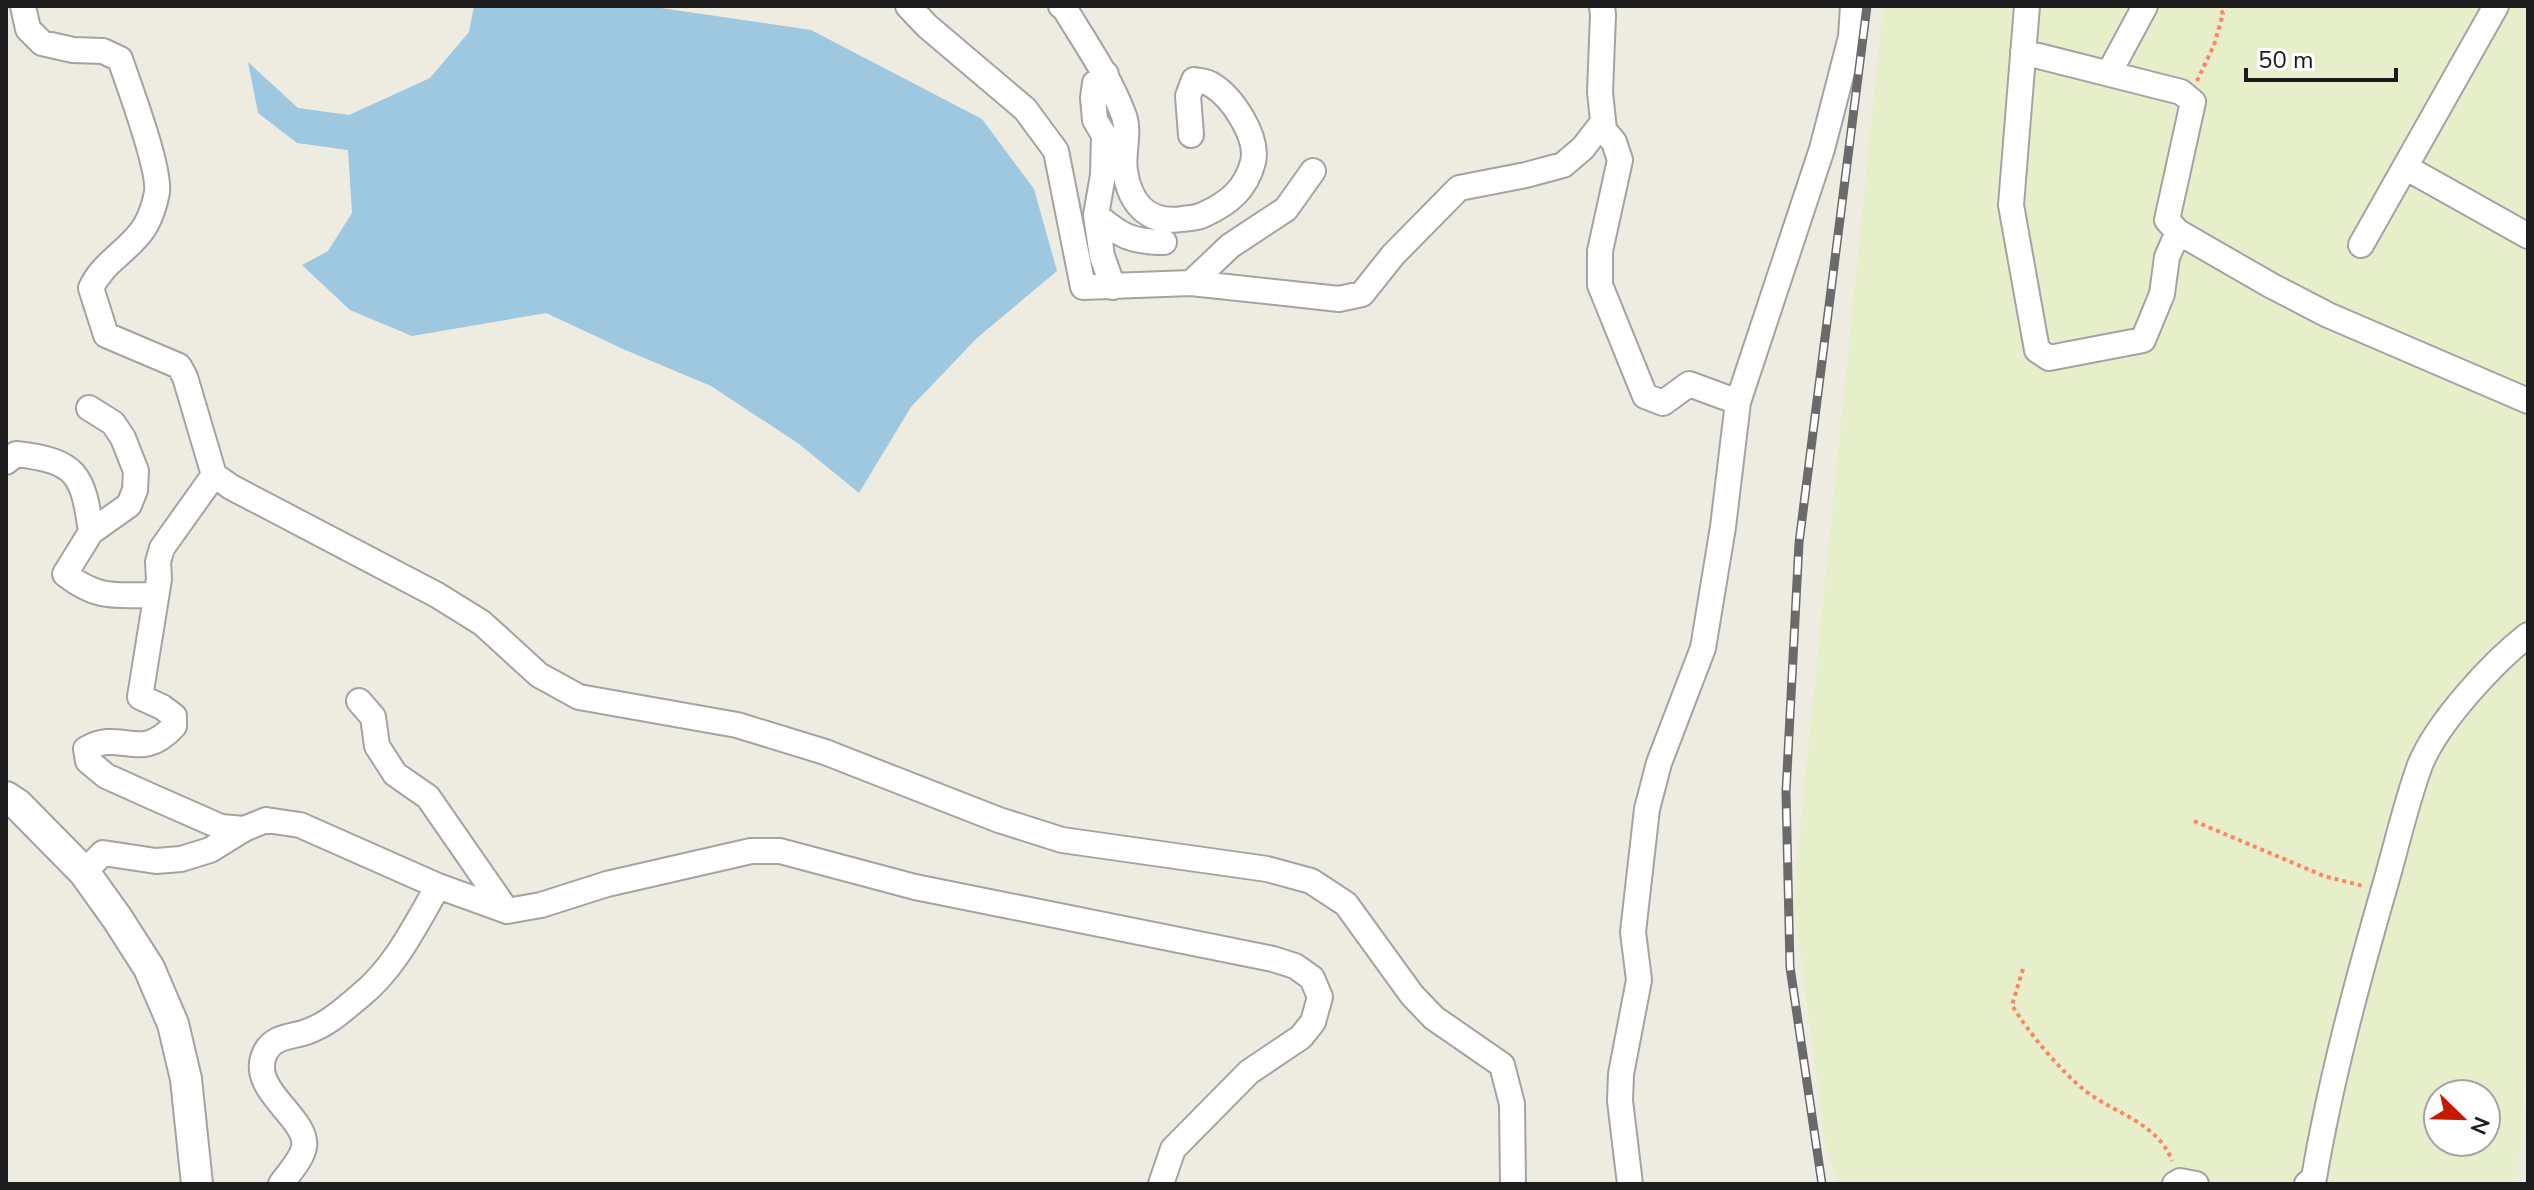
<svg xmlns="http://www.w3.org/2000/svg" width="2534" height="1190" viewBox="0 0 2534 1190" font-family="'Nunito Sans',sans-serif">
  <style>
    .farmland { fill: #e7efca; fill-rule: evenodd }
    .water { fill: #9dc8df }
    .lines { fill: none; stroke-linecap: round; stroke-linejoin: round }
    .minor-casing { stroke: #a3a3a3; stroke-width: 28 }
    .tertiary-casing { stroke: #a3a3a3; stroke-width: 34 }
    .path { stroke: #ff8560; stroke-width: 4; stroke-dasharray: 4 4; stroke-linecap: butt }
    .minor { stroke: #fff; stroke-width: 24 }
    .tertiary { stroke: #fff; stroke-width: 30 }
    .rail-casing { stroke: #6a6a6a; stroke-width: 9 }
    .rail { stroke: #fff; stroke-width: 6; stroke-dasharray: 18; stroke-linecap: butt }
  </style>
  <rect width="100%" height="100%" fill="#eeebe0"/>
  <!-- farmland -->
  <path class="farmland" d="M1883 6H2528V1011L2518 1184H1838L1826 1147 1793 900ZM2438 1094H2486V1142H2438Z"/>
  <!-- water -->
  <path class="water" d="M474 6H647L811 30 982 119 1034 189 1057 271 977 338 911 407 859 493 799 444 711 386 623 349 546 313 412 336 350 310 302 265 328 251 352 213 348 150 297 143 258 113 248 62 298 108 349 115 430 78 469 32Z"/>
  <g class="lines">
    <defs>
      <path id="minor" d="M23 6 28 29 42 43 73 50 103 51 120 59C129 86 160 167 157 192 155 205 149 222 141 232 125 253 102 264 91 288L106 335 179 366 185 377 214 475 231 487 437 595 482 623 539 675 579 697 737 725 825 752 999 820 1062 840 1267 869 1311 881 1346 904 1412 995 1434 1018 1502 1065 1512 1104 1513 1184
        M908 6 927 26 1025 109 1056 151 1083 287 1191 283 1339 299 1362 294 1393 255 1459 188 1526 175 1563 165 1583 148 1603 122
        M1061 6 1065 9C1086 44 1110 78 1124 116 1130 133 1122 154 1125 171 1130 204 1148 224 1182 219 1190 218 1198 218 1205 214 1229 203 1246 189 1253 162 1259 137 1232 97 1212 85 1207 81 1200 81 1194 80L1188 96 1191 135
        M1602 6 1603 15 1600 92 1604 130 1614 142 1620 160 1600 251V285L1645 396 1663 403 1689 384 1738 402
        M2027 6 2011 205 2037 350 2049 358 2143 340 2162 294 2167 257 2178 232
        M2023 52 2181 92 2193 102 2167 220 2178 232 2272 286 2328 315 2528 401
        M2109 73 2145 6
        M1106 74 1095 83 1093 98 1095 120 1104 135 1103 175 1096 215 1102 256 1113 287
        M2405 167 2528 236
        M1096 215C1121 236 1131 242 1164 242
        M2361 245 2496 6
        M1191 283 1230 246 1286 209 1313 171
        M89 408 113 423 123 438 136 471 135 490 129 505 91 532 65 574C98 600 116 595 155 595
        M6 462 16 454C77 461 83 474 91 532
        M214 475 162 548 158 562 159 579 140 697 162 707 174 716V726C139 764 122 728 86 749L88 761 106 776 155 798 221 827 244 829
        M359 701 373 717 377 746 395 774 428 797 507 911
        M84 872 103 853 156 861 181 859 210 850 244 829 266 820 300 825 438 886 507 911 541 905 607 884 751 851H780L915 887 1273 959 1295 966 1312 978 1320 997 1313 1022 1301 1037 1249 1072 1173 1149 1161 1184
        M281 1184C288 1174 302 1159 304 1147 309 1117 245 1089 266 1051 274 1037 289 1037 303 1033 326 1026 342 1011 360 996 395 968 416 924 438 886
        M1630 1184 1620 1101 1621 1074 1639 980 1633 932 1647 809 1659 763 1703 648 1723 527 1738 402 1822 149 1851 37 1853 6
        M2175 1184 2180 1181 2196 1184
        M2307 1184 2314 1178C2331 1078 2358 979 2386 882 2397 844 2406 803 2420 765 2437 723 2492 663 2528 635"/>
      <path id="tertiary" d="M6 797 18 805 84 872 117 918 149 968 173 1024 186 1079 197 1184"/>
    </defs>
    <!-- minor casing -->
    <use href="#minor" class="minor-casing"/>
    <!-- tertiary casing -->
    <use href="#tertiary" class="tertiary-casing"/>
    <!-- path -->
    <path class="path" d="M2197 81 2214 45 2223 14 2219 6
      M2194 821 2324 876 2363 886
      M2023 969 2012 1005C2027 1031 2059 1069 2083 1089 2112 1113 2158 1122 2172 1161"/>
    <!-- minor -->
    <use href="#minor" class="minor"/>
    <!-- tertiary -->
    <use href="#tertiary" class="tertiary"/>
    <defs>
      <path id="rail" d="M1822 1184 1790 967 1786 792 1799 543 1867 6"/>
    </defs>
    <!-- rail casing -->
    <use href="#rail" class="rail-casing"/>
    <!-- rail -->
    <use href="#rail" class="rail"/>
  </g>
  <!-- border -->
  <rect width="2534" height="1190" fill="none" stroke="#1c1c1c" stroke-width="16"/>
  <!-- north arrow -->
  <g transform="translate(2462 1118) rotate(113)"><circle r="38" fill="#ffffff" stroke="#a4a4a4" stroke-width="2"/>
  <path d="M0-6L14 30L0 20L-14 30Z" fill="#c71900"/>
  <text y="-12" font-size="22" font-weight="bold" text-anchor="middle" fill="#1c1c1c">N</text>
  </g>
  <!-- scale -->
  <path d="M2246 68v12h150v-12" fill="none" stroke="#1c1c1c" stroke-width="4"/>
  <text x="2258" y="68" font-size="24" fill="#1c1c1c" stroke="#ffffff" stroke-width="6" paint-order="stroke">50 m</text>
</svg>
